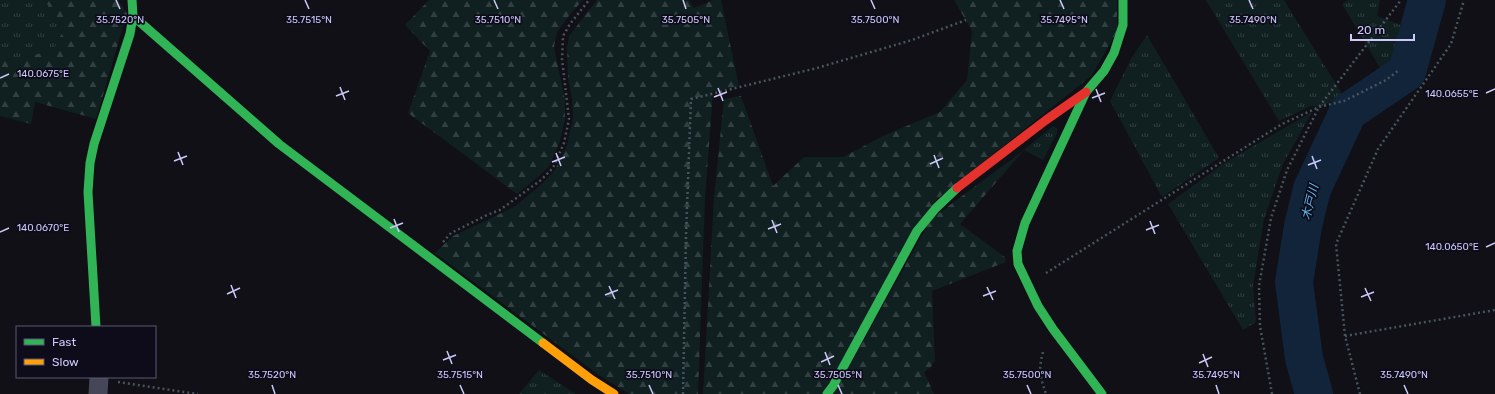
<svg xmlns="http://www.w3.org/2000/svg" width="1495" height="394" viewBox="0 0 1495 394" font-family="Rubik,'Noto Sans JP',sans-serif">
  <style>
    .grass { fill: url(#grass-tufts) }
    .forest { fill: url(#forest-firs) }
    .lines { fill: none; stroke-linecap: round; stroke-linejoin: round }
    .river { stroke: #11243a; stroke-width: 38 }
    .path { stroke: #46545d; stroke-width: 2.5; stroke-dasharray: 2 3; stroke-linecap: butt }
    .street { stroke: #454657; stroke-width: 19 }
    .fast { stroke: #30b455; stroke-width: 9 }
    .slow { stroke: #ff9f0a; stroke-width: 9 }
    .jam { stroke: #e5322d; stroke-width: 9 }
    .ticks { fill: none; stroke: #cccafa; stroke-width: 1.5 }
    .labels { text-anchor: middle; dominant-baseline: central; stroke-width: 3.5; stroke-linejoin: round; paint-order: stroke }
    .water-label { font-size: 12px; font-style: italic; fill: #61b9f1; stroke: #0e0c1a }
    .ticks-label { font-size: 10px; text-anchor: middle; fill: #cccafa; stroke: #0e0c1a; stroke-width: 3.5; stroke-linejoin: round; paint-order: stroke }
  </style>
  <defs>
    <pattern id="grass-tufts" width="24" height="20" patternUnits="userSpaceOnUse"><rect width="24" height="20" fill="#102020"/><path d="M3 7l-1-3M5 7V3M7 7l1-3M15 17l-1-3M17 17v-4M19 17l1-3" fill="none" stroke="#323f41"/></pattern>
    <pattern id="forest-firs" width="22" height="20" patternUnits="userSpaceOnUse"><rect width="22" height="20" fill="#102020"/><path d="M5 1l3.5 6h-7zM16 11l3.5 6h-7z" fill="#323f41"/></pattern>
  </defs>
  <rect width="100%" height="100%" fill="#101016"/>
  <!-- grass -->
  <path class="grass" d="M0 0H45L62 33 55 47C39 55 19 60 0 60Z
    M1206 0H1284L1344 97 1319 107 1311 106 1279 121Z
    M1348 0H1380L1377 16 1406 27 1400 63 1383 73 1342 4Z
    M1147 35 1219 158 1162 197 1110 101 1132 57Z
    M1312 112 1283 164 1264 219 1253 286 1256 322 1243 330 1168 204 1223 164Z
    M1053 126 1057 128V133L1043 160 1024 150Z
    M539 370 576 394H519Z"/>
  <!-- forest -->
  <path class="forest" d="M45 0H118L127 13 96 119 35 102 31 124 0 116V60C19 60 39 55 55 47L62 33Z
    M429 0H583L568 17 557 32 554 47 565 100V119L560 141 550 165 539 176 517 194 408 113 430 51 405 25Z
    M597 0H689L694 8 713 0H721L739 86 713 92 705 198 698 394H629L596 373 435 253 453 236 514 207 542 184 555 170 567 145 573 118 572 99 568 77 567 48 569 36Z
    M954 0H1117V32L1091 76 937 199 822 394H703L714 198 724 99 741 96 773 186 804 157H843L885 135 940 112 967 80 972 31Z
    M1024 150 960 224 1005 257 1006 262 932 291 935 361 931 367 924 372 934 394H834L931 219Z"/>
  <g class="lines">
    <!-- river -->
    <path class="river" d="M1314 394 1304 358 1294 282 1303 226 1312 189 1348 112 1407 72 1427 0"/>
    <!-- path -->
    <path class="path" d="M443 242 451 233 487 215 500 210 541 180 553 168 564 143 569 119 562 59 563 36 570 24 589 0
      M1046 273 1282 124 1319 107 1344 101 1386 80 1399 70
      M1345 336 1495 310
      M1043 352C1038 370 1040 376 1046 394
      M118 382 198 394
      M683 394 686 235 691 99 817 68 912 40 966 20
      M1272 394 1260 326 1259 286 1271 218 1287 170 1319 107 1401 0
      M1360 394 1345 336 1336 244 1378 149 1451 44 1464 0"/>
    <!-- street -->
    <path class="street" d="M98 394 99 377"/>
    <!-- fast -->
    <path class="fast" d="M133 16 279 144 543 343
      M96 327 88 192 90 163 94 144 130 34 133 16 132 0
      M827 394 833 386 917 231 936 208 957 188
      M1102 394 1053 329 1038 306 1018 264 1017 251 1025 223 1086 92 1104 71 1114 53 1123 25V0"/>
    <!-- slow -->
    <path class="slow" d="M543 343 592 380 614 394"/>
    <!-- jam -->
    <path class="jam" d="M957 188 1046 120 1086 92"/>
  </g>
  <!-- ticks -->
  <path class="ticks" d="M116 0 120 9M305 0 309 9M494 0 498 9M683 0 686 9M871 0 875 9M1060 0 1064 9M1249 0 1253 9M0 78 9 74M340 87 345 100M718 88 723 101M1096 89 1101 102M1486 93 1495 89M336 96 349 91M714 97 727 92M1092 98 1105 93M178 152 183 165M556 153 561 166M934 155 939 168M1312 156 1317 169M174 161 187 156M552 162 565 157M930 164 943 158M1308 165 1321 160M394 219 399 232M772 220 777 233M1150 221 1155 234M390 228 403 223M768 229 781 224M1146 230 1159 225M0 232 9 228M1486 247 1495 243M231 285 236 298M609 286 615 299M987 287 993 300M1365 288 1371 301M227 294 240 288M605 295 618 290M983 296 996 291M1361 297 1374 292M447 351 452 364M825 352 830 365M1203 354 1208 367M443 360 456 355M821 362 834 356M1199 363 1212 357M272 385 275 394M460 385 464 394M649 385 653 394M838 385 842 394M1027 385 1031 394M1216 385 1219 394M1404 385 1408 394"/>
  <g class="labels">
    <!-- water labels -->
    <g class="water-label">
      <text transform="translate(1310 202) rotate(-76)">木戸川</text>
    </g>
  </g>
  <g class="ticks-label">
    <text x="120" y="23">35.7520°N</text>
    <text x="309" y="23">35.7515°N</text>
    <text x="498" y="23">35.7510°N</text>
    <text x="686" y="23">35.7505°N</text>
    <text x="875" y="23">35.7500°N</text>
    <text x="1064" y="23">35.7495°N</text>
    <text x="1253" y="23">35.7490°N</text>
    <text x="43" y="77">140.0675°E</text>
    <text x="1452" y="97">140.0655°E</text>
    <text x="43" y="231">140.0670°E</text>
    <text x="1452" y="250">140.0650°E</text>
    <text x="272" y="378">35.7520°N</text>
    <text x="460" y="378">35.7515°N</text>
    <text x="649" y="378">35.7510°N</text>
    <text x="838" y="378">35.7505°N</text>
    <text x="1027" y="378">35.7500°N</text>
    <text x="1216" y="378">35.7495°N</text>
    <text x="1404" y="378">35.7490°N</text>
  </g>
  <!-- legend -->
  <rect x="16" y="326" width="140" height="52" fill="#0e0c1a" stroke="#5a5874"/>
  <rect x="24" y="339" width="20" height="6" fill="#30b455" stroke="#5a5874"/>
  <text x="52" y="346" font-size="12" fill="#cccafa">Fast</text>
  <rect x="24" y="359" width="20" height="6" fill="#ff9f0a" stroke="#5a5874"/>
  <text x="52" y="366" font-size="12" fill="#cccafa">Slow</text>
  <!-- scale -->
  <path d="M1351 34v6h63v-6" fill="none" stroke="#cccafa" stroke-width="2"/>
  <text x="1357" y="34" font-size="12" fill="#cccafa" stroke="#0e0c1a" stroke-width="3" paint-order="stroke">20 m</text>
</svg>
